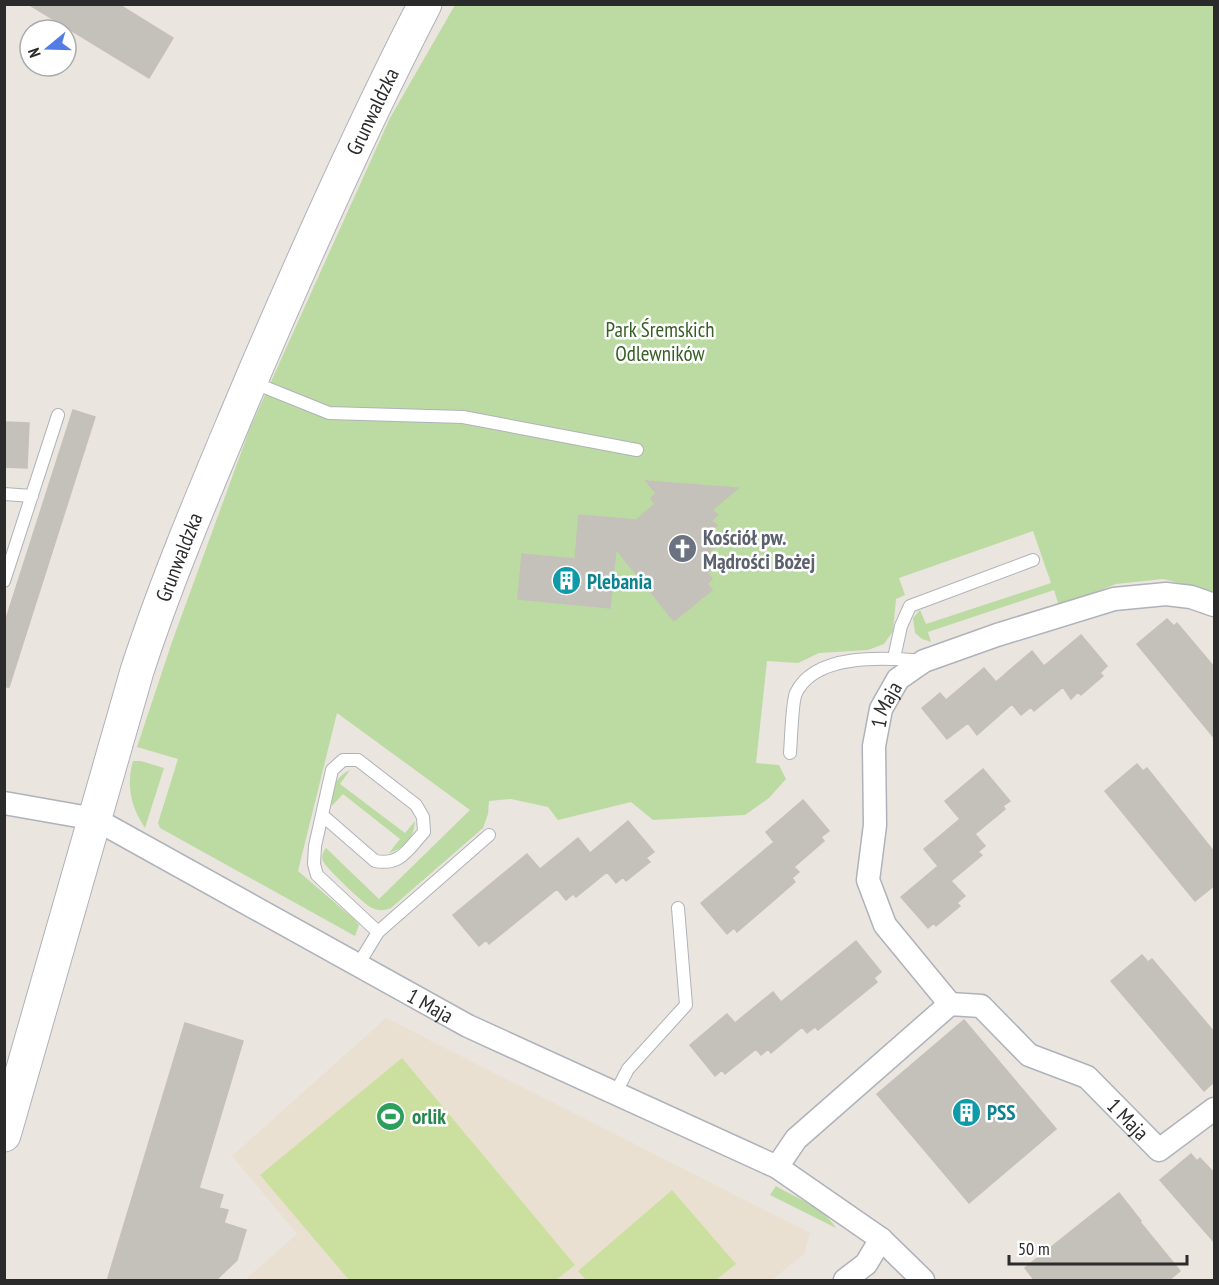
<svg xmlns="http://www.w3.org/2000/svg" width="1219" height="1285" viewBox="0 0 1219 1285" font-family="'PT Sans Narrow',sans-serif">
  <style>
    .education { fill: #eae0d1 }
    .green { fill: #bbdba2 }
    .pitch { fill: #cbe09f }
    .building { fill: #c4c0ba; stroke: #c6c0b9; stroke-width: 1.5 }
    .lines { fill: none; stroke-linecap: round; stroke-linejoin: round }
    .service-casing { stroke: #afb2ba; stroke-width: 14 }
    .minor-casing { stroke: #afb2ba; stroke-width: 25 }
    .secondary-casing { stroke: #afb2ba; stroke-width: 35 }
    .service { stroke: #fff; stroke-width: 12 }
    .minor { stroke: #fff; stroke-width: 22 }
    .secondary { stroke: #fff; stroke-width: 33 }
    .labels { text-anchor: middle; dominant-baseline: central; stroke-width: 5; stroke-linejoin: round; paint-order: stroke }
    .street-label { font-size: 21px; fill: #2b2b2b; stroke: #fff }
    .park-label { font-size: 21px; fill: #365f24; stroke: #fff }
    .worship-label { font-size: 21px; font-weight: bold; fill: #5b616d; stroke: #fff; text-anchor: start }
    .culture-label { font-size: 21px; font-weight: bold; fill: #0d838f; stroke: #fff; text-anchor: start }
    .leisure-label { font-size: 21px; font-weight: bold; fill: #27864d; stroke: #fff; text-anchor: start }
  </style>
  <rect width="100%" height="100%" fill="#ebe5df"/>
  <!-- education -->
  <path class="education" d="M386 1018 810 1233 804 1254 772 1280H245L297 1234 232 1156Z"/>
  <!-- green -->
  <path class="green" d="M455 5H1214V592L1163 579 1116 584 1059 606 1054 590 928 632 931 642 922 639 915 633 913 618 920 610 926 624 1051 583 1033 531 899 578 905 595 896 599 893 631 884 644 868 650 819 653 798 663 767 661 756 763 779 765 786 779 769 798 745 815 653 820 631 802 558 820 548 807 511 799 489 801 488 814 483 828 391 908C383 911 379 911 372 908 365 905 326 868 323 861 321 857 323 852 326 848L379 899 470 810 337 713 298 871 354 919 359 925 355 936 160 828 158 823 178 759 137 747 172 642 250 428 390 118Z
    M133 761H141L164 768 145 828C131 807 126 786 133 761Z
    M350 770 340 784 405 833 415 821C414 838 405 848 389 853L400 839 343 794 332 806C331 789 335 777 350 770Z
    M776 1186C796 1198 823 1207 836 1228L770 1195Z"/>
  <!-- pitch -->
  <path class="pitch" d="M402 1058 575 1265 556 1280H349L260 1175Z
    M672 1190 736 1264 716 1280H586L578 1271Z"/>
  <!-- building -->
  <path class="building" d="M28 4H118L173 38 149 78Z
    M73 410 95 417 9 687H4V625Z
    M4 422 29 423 27 468 4 467Z
    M646 481 738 488 712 510 718 515 711 521 717 525 712 530 716 536 710 542 715 547 708 553 714 557 709 562 713 568 707 573 712 579 707 584 712 590 674 621 616 549 610 608 518 599 522 554 575 559 579 515 636 520 655 504 651 498 656 493Z
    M1167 619 1174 626 1177 623 1215 668V739L1137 644Z
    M1081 635 1107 666 1100 673 1103 676 1081 695 1078 692 1071 699 1063 687 1034 711 1031 707 1021 715 1012 704 977 735 968 723 947 739 922 708 940 693 946 700 984 668 996 682 1032 651 1044 666Z
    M1137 764 1143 771 1147 768 1215 853V885L1195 901 1105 791Z
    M983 769 1010 801 1003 806 1005 809 975 834 985 846 978 852 982 855 951 881 965 896 957 903 960 906 936 926 934 923 928 928 901 897 938 866 924 849 960 819 945 801Z
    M803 800 829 831 821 837 824 841 794 867 799 872 792 878 795 882 737 932 734 928 727 934 701 903 774 842 766 832Z
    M628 821 654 852 646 858 650 862 626 881 623 877 616 883 607 872 576 897 573 894 566 900 557 889 489 944 486 940 479 946 453 915 527 854 540 869 578 838 590 853Z
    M856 941 881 972 874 978 877 982 818 1030 815 1027 807 1033 802 1027 771 1053 768 1049 761 1055 756 1049 725 1074 722 1070 715 1076 690 1045 727 1014 735 1023 773 992 781 1002Z
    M1142 955 1148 962 1152 959 1215 1033V1081L1204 1091 1111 981Z
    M964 1020 1056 1129 969 1203 877 1094Z
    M185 1023 243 1041 199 1188 223 1195 219 1208 228 1210 224 1223 246 1230 237 1260 215 1281H107Z
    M1191 1154 1197 1161 1200 1158 1215 1174V1243L1160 1180Z
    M1119 1193 1141 1221 1140 1222 1180 1271 1168 1281H1035L1025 1268Z"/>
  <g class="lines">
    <defs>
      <path id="service" d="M252 382 329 413 463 417 637 450
        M4 494 32 496
        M4 581 58 415
        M894 658 901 626 910 606 1033 560
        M790 753C791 741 792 701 796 693 815 653 885 657 923 661
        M322 815 375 861C401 866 408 849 424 832L423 817 416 805 358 760H343L332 770 315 846 314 864 317 875 378 932
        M358 965 378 932 489 835
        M615 1094 628 1069 686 1005 678 908"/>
      <g id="minor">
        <path id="s1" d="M4 803 95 819 468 1026 777 1167 881 1239 923 1280"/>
        <path id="s2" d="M950 1004 885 925 868 880 875 825 874 746 881 709 898 679 924 661 997 635 1114 599 1166 594 1191 597 1214 605"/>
        <path id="s3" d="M777 1167 796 1139 950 1004 981 1006 1029 1055 1087 1077 1159 1150 1214 1109"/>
        <path d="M845 1280 866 1264 881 1239"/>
      </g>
      <g id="secondary">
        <path id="s4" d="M4 1135 137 671C166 582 203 495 239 409 297 272 357 136 425 4"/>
      </g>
    </defs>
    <!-- service casing -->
    <use href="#service" class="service-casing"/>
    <!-- minor casing -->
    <use href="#minor" class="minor-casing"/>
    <!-- secondary casing -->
    <use href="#secondary" class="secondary-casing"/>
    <!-- service -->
    <use href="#service" class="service"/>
    <!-- minor -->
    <use href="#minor" class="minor"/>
    <!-- secondary -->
    <use href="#secondary" class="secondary"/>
  </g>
  <!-- icons -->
  <defs>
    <symbol id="church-disc" viewBox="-11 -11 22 22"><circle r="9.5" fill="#6b7280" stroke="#fff"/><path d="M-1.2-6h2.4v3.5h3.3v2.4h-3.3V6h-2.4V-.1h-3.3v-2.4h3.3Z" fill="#fff"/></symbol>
    <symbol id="building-disc" viewBox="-11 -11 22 22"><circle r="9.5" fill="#0f9aa8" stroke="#fff"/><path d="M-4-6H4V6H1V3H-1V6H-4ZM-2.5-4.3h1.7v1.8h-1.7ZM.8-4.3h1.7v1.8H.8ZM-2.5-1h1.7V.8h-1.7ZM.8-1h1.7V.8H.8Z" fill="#fff"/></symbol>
    <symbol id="stadium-disc" viewBox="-11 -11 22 22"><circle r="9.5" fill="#2e9e5b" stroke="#fff"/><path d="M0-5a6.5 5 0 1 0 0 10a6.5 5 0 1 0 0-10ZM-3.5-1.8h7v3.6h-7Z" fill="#fff"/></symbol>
  </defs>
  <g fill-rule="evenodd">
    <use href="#church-disc" x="666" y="532" width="33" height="33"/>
    <use href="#building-disc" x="550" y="564" width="33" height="33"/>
    <use href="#building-disc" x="950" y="1096" width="33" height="33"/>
    <use href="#stadium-disc" x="374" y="1100" width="33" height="33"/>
  </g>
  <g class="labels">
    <!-- street labels -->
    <g class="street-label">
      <text stroke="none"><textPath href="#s4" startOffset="1090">Grunwaldzka</textPath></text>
      <text stroke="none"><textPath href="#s4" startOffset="604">Grunwaldzka</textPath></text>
      <text stroke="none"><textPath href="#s2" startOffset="328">1 Maja</textPath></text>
      <text stroke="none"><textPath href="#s1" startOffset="476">1 Maja</textPath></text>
      <text stroke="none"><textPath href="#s3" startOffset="459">1 Maja</textPath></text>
    </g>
    <!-- park labels -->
    <g class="park-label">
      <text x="660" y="329">Park Śremskich<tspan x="660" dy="24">Odlewników</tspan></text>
    </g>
    <!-- worship labels -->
    <g class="worship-label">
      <text x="703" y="537">Kościół pw.<tspan x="703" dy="24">Mądrości Bożej</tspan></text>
    </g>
    <!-- culture labels -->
    <g class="culture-label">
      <text x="587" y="581">Plebania</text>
      <text x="987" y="1112">PSS</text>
    </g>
    <!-- leisure labels -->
    <g class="leisure-label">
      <text x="412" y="1116">orlik</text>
    </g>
  </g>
  <!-- border -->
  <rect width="1219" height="1285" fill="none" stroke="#2b2b2b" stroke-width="12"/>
  <!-- north arrow -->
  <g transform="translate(48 48) rotate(251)"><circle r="28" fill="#ffffff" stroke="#aaaaaa" stroke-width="1.5"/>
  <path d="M0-4.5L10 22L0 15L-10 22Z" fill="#537ce4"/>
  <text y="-9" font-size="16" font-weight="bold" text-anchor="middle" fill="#2b2b2b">N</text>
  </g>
  <!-- scale -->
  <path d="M1009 1255v9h178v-9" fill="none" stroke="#2b2b2b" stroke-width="3"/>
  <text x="1018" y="1255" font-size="18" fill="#2b2b2b" stroke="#ffffff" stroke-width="4.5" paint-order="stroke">50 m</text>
</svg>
